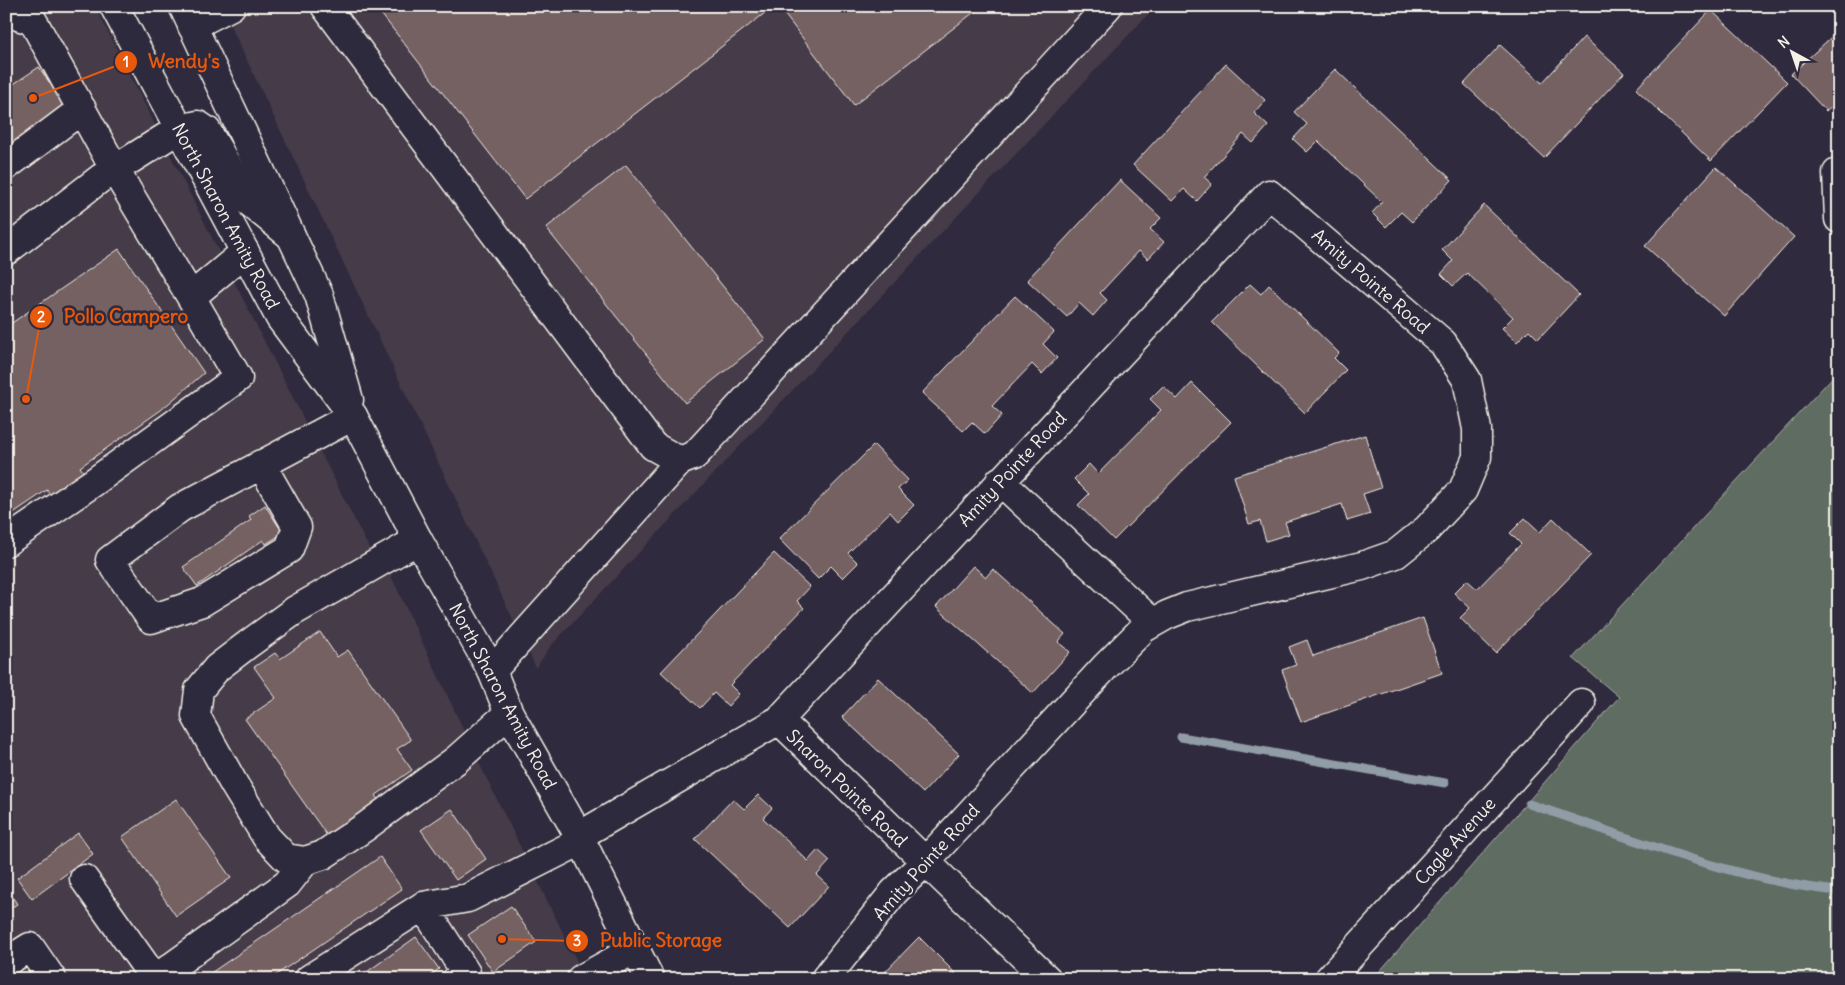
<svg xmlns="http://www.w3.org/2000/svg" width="1845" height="985" viewBox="0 0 1845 985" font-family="Delius,sans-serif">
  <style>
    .built { fill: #443a48 }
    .green { fill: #5e6c62; stroke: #a9aea5 }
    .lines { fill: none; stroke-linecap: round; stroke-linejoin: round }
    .stream { stroke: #919da6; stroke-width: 9 }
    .building { fill: #756162; stroke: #f4f1e8 }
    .minor-casing { stroke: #f4f1e8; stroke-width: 31 }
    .major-casing { stroke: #f4f1e8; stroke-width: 31 }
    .minor { stroke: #2f2a3d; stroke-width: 28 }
    .major { stroke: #2f2a3d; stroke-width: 28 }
    .labels { text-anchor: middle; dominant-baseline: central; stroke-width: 5; stroke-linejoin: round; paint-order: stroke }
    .street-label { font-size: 18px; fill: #f4f1e8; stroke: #2f2a3d }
    .leader { fill: none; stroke: #e8590c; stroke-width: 2 }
    .callout-dot { fill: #e8590c; stroke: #2f2a3d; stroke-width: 2 }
    .mark-label { font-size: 15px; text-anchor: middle; font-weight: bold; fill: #fff }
    .callout-label { font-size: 19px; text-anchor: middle; font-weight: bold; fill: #e8590c; stroke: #2f2a3d; stroke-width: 5; stroke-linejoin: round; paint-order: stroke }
  </style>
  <rect width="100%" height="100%" fill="#2f2a3d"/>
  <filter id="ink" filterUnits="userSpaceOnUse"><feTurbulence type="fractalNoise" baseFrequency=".02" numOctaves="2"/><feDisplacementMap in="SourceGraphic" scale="10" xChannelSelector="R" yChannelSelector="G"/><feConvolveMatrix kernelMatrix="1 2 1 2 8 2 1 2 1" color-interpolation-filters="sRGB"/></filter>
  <g filter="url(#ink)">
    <!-- built -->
    <path class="built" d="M6 6H95L371 552 378 548 484 773 586 979H6Z
      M221 6H1156L550 647 536 668Z"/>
    <!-- green -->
    <path class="green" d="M1839 370V979H1373L1619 697 1573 658Z"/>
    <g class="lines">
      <!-- stream -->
      <path class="stream" d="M1181 737 1445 783
        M1529 804C1626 836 1738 882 1839 891"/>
    </g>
    <!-- building -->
    <path class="building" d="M375 6H774L525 199Z
      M778 6H982L854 105Z
      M1378 6H1392L1385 13Z
      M1711 10 1787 82 1711 161 1636 89Z
      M1839 30V100L1826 111 1791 74Z
      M1584 37 1624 73 1544 158 1464 84 1500 45 1542 83Z
      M1226 64 1265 100 1254 113 1268 126 1253 143 1243 134 1204 177 1212 184 1197 201 1184 189 1172 201 1133 165Z
      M39 67 66 107 6 147V89Z
      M1335 69 1452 180 1412 222 1401 212 1386 227 1372 213 1382 202 1318 141 1307 152 1293 139 1307 124 1294 112Z
      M626 165 765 339 685 403 546 228Z
      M1716 167 1794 237 1724 316 1645 246Z
      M1120 180 1161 218 1150 229 1164 242 1148 259 1139 251 1100 293 1107 300 1093 316 1079 303 1067 317 1027 280Z
      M1484 205 1579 295 1538 339 1529 330 1517 342 1502 328 1513 317 1467 273 1453 286 1441 274 1453 261 1442 250Z
      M119 249 204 373 161 410 80 467 86 476 55 503 47 490 6 518V327Z
      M1250 284 1261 294 1269 285 1339 353 1334 358 1346 370 1305 413 1212 322Z
      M1015 296 1054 332 1043 344 1057 358 1042 374 1032 364 992 406 1002 415 985 434 972 422 963 431 922 393Z
      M1192 383 1231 422 1114 540 1078 505 1089 494 1074 479 1089 464 1098 474 1161 410 1150 399 1163 386 1177 399Z
      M1365 435 1381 488 1363 494 1370 514 1347 521 1342 504 1285 522 1289 534 1266 541 1260 521 1249 524 1234 476Z
      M874 445 908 480 898 489 914 505 898 521 890 512 848 553 858 563 843 578 831 566 818 579 779 539Z
      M265 505 283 533 266 544 263 540 197 586 183 567 251 520 249 516Z
      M1525 518 1540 532 1553 518 1591 555 1496 653 1460 618 1470 608 1454 593 1467 580 1477 589 1521 544 1510 533Z
      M774 553 810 587 797 601 804 608 730 685 739 694 728 706 714 693 700 708 661 672Z
      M973 566 986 577 993 569 1065 634 1058 642 1070 652 1033 693 936 607Z
      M1423 618 1442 673 1301 722 1282 670 1296 665 1289 647 1307 640 1313 656Z
      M320 632 337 657 348 650 411 740 397 749 412 770 375 796 380 801 328 837 245 719 276 698 254 667 275 653 280 659Z
      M878 678 959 754 923 793 842 717Z
      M758 795 772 808 763 818 808 861 818 850 830 861 817 875 829 886 790 928 695 839 733 799 744 809Z
      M176 799 231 878 176 916 122 837Z
      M452 809 486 859 456 880 421 830Z
      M78 833 93 854 32 899 17 878Z
      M380 857 402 889 270 979H202Z
      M6 887 17 904 6 911Z
      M511 906 536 942 493 972 468 935Z
      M416 937 439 969 425 979H357Z
      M919 937 961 979H878Z"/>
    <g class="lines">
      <defs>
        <path id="minor" d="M325 6 653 446 680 461 695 455 1108 6
          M6 12 33 21 115 170 191 297
          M192 26 231 6
          M6 166 82 109
          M1839 173H1837L1839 219
          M6 251 101 178 179 129 198 125 207 131 248 201 291 236
          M261 464 297 527 289 549 202 602 151 619 110 560 180 508 353 416
          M1000 481 1153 623
          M418 540 294 611 247 645 217 668 199 690 196 716 235 786 267 838 286 858 305 861 323 855 365 827 456 760 509 713
          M6 542 94 482 238 378 191 297 245 252
          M492 671 680 461
          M779 720 1047 979
          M579 836 779 720 1269 194 1443 343 1467 380 1477 429V457L1463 490 1427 529 1396 554 1362 566 1187 607 1167 615 1144 628 1105 667 925 862 894 892 825 979
          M84 879 152 975 163 973 287 884 305 861
          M423 906 466 973 457 979
          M6 962 30 947 52 979
          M309 979 423 906 468 898 581 841
          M581 979 635 949
          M1329 979 1581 703"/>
        <path id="major" d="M114 6 280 318 353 416 418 540 492 671 509 713 579 836 650 979
          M183 6 319 295 349 400"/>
      </defs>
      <!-- minor casing -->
      <use href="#minor" class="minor-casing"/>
      <!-- major casing -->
      <use href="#major" class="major-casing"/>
      <!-- minor -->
      <use href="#minor" class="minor"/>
      <!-- major -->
      <use href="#major" class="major"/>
    </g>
  </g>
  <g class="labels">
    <!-- street labels -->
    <g class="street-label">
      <text transform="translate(226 216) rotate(62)">North Sharon Amity Road</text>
      <text transform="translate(1371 281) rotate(41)">Amity Pointe Road</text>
      <text transform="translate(1012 469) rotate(-47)">Amity Pointe Road</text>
      <text transform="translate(503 696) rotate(62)">North Sharon Amity Road</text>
      <text transform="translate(847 788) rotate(44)">Sharon Pointe Road</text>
      <text transform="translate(1455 841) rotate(-48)">Cagle Avenue</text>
      <text transform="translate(926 862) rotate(-48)">Amity Pointe Road</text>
    </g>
  </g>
  <!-- callouts -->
  <path class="leader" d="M33 98L126 62M26 399L41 317M502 939L577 941"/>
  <g class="callout-dot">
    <circle cx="33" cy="98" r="5"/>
    <circle cx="26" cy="399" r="5"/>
    <circle cx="502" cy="939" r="5"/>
    <circle cx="126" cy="62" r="12"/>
    <circle cx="41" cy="317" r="12"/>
    <circle cx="577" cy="941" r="12"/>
  </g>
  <g class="mark-label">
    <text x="126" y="67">1</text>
    <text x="41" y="322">2</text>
    <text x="577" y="946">3</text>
  </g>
  <g class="callout-label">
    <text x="184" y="68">Wendy's</text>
    <text x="126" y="323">Pollo Campero</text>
    <text x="661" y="947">Public Storage</text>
  </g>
  <!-- margin -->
  <rect width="1845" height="985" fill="none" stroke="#2f2a3d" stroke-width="25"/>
  <rect x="12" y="12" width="1820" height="960" fill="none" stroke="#f4f1e8" stroke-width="2" filter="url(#ink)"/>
  <!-- north arrow -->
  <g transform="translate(1792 52) rotate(320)" stroke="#2f2a3d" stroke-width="4" paint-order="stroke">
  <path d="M0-4L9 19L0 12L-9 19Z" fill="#f4f1e8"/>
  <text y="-8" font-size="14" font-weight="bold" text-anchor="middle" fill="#f4f1e8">N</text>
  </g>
</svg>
